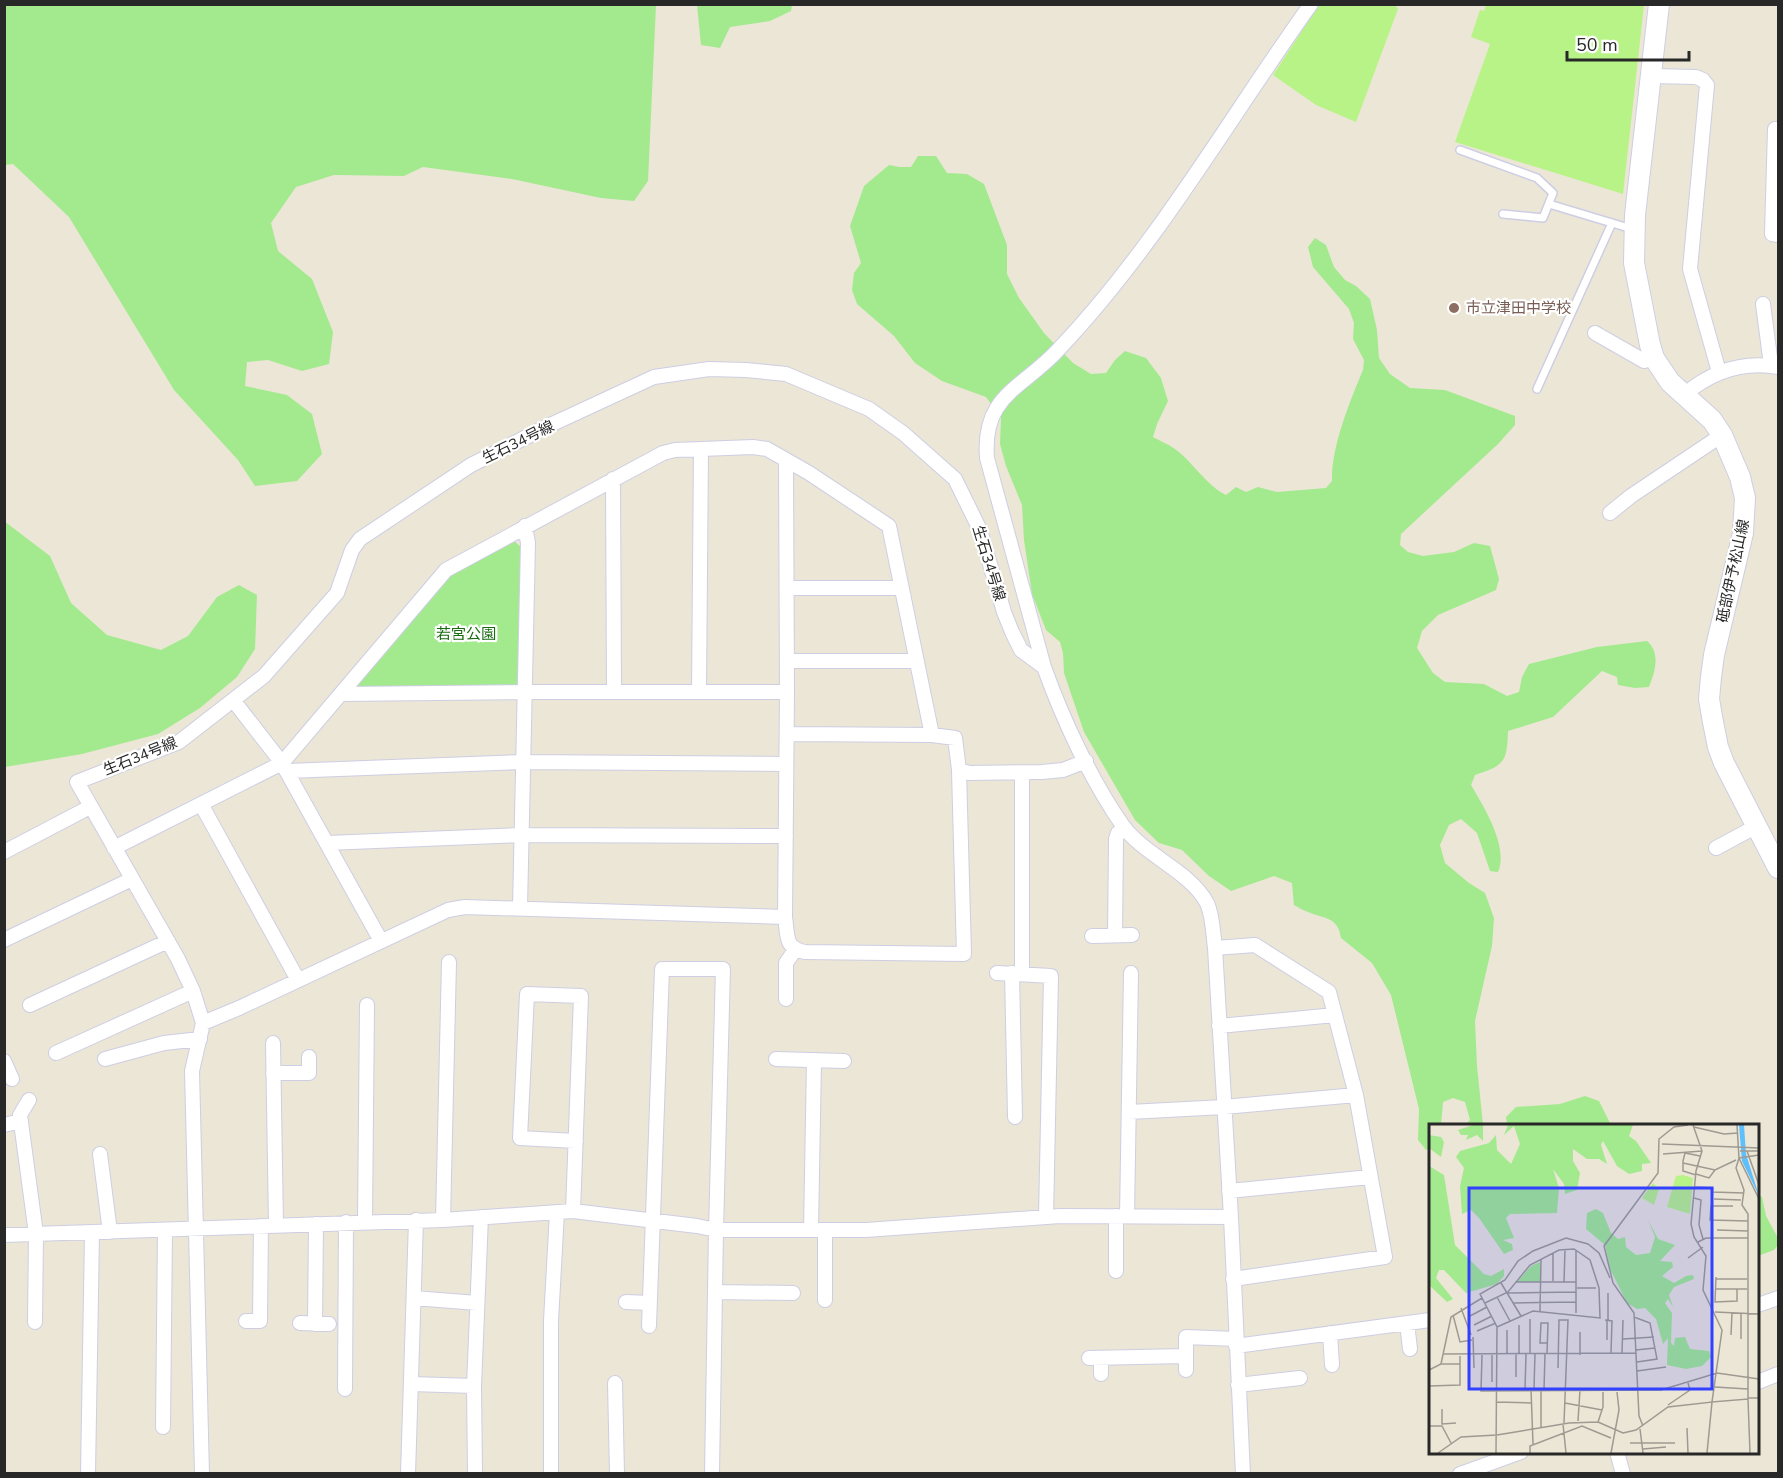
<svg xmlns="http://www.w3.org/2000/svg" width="1783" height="1478" viewBox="0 0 1783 1478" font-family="'Nunito Sans','Noto Sans JP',sans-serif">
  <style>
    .green { fill: #a2ea8d }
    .pitch { fill: #b8f387 }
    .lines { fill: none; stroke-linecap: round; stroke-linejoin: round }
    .service-casing { stroke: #cdcee3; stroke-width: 10 }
    .minor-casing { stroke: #cdcee3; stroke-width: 16 }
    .secondary-casing { stroke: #cdcee3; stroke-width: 22 }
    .service { stroke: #fff; stroke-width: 7 }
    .minor { stroke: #fff; stroke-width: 14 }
    .secondary { stroke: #fff; stroke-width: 20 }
    .education-dot { fill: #8d6e63; stroke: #fff; stroke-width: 2 }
    .labels { text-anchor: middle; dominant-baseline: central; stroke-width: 4.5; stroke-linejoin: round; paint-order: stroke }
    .education-label { font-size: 15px; fill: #785e54; stroke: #fff; text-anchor: start }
    .street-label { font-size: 15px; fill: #282828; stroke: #fff }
    .park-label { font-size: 15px; fill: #196b11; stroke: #fff }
    .inset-road { fill: none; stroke: #9e9a91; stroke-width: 1.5 }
    .view { fill: #3240ff; fill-opacity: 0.15; stroke: #3240ff; stroke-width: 3 }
    .inset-edge { fill: none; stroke: #282828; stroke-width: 3 }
  </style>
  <rect width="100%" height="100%" fill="#ece6d7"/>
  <!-- green -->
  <path class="green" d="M5 4 656 5 648 181 634 201 601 198 512 179 423 167 404 176 334 175 296 187 271 223 278 251 312 279 333 332 329 364 302 371 268 360 247 362 245 386 287 395 312 414 322 454 297 481 255 486 238 460 174 390 69 217 13 164 5 165Z
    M697 5V4L792 5 791 11 770 21 730 27 720 48 701 45Z
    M918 156H936L947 173 967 174 984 184 1007 245V274L1019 298 1044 333 1073 363 1091 374 1106 373 1115 360 1125 351 1146 358 1161 378 1168 401 1157 424 1153 437C1160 441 1168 444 1175 449 1193 462 1206 485 1226 495L1236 487 1246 492 1258 487 1277 492 1326 488 1332 481C1331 447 1350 401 1363 370L1364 360 1353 339 1354 323 1349 309 1313 267 1308 247 1315 238 1326 245 1334 267 1345 280 1356 286 1370 299 1377 330 1379 358 1390 374 1410 388 1445 390 1515 416V425L1498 444 1401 534 1400 545 1408 552 1423 556 1454 552 1474 543 1490 546 1499 579 1496 590 1438 615 1422 631 1417 648 1433 673 1445 682 1484 684 1507 696 1519 692 1522 677 1529 664 1597 647 1647 641C1661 653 1655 672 1649 687L1635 688 1618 685 1617 677 1602 671 1553 717 1508 731C1507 762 1505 765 1475 775L1471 785C1484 807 1509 847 1498 872L1490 871 1477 833 1461 819 1449 825 1440 845 1445 863 1469 883 1485 893 1494 918 1492 946 1475 1021 1477 1066 1483 1125H1465L1470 1120 1465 1102 1453 1098 1443 1102 1441 1125 1430 1126V1147L1426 1150 1418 1140 1419 1109 1391 995 1372 963 1341 938C1338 916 1324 919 1308 912 1303 910 1299 908 1294 905L1292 883 1274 876 1231 891 1209 876 1182 850 1159 843 1135 820 1084 732 1064 673 1063 653 1060 642 1046 630 1032 594 1024 540 1022 505 1006 466 1000 444 1001 418 986 397 942 381 915 363 894 336 857 304 852 290 854 273 861 263 850 226 864 186 889 165 899 167H911Z
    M4 521 50 556 71 603 107 635 161 650 188 636 217 597 239 585 257 595 255 649 237 677 200 708 158 734 82 754 5 767Z
    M513 540 522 548 519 688 350 690 453 571Z
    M1585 1096 1599 1101 1611 1125H1507L1506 1117 1516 1107 1560 1104Z
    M1758 1195 1762 1197 1766 1216 1778 1238V1245L1774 1250 1758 1256Z"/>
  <!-- pitch -->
  <path class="pitch" d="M1319 5H1395L1398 9 1356 122 1316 105 1273 75Z
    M1486 5H1644L1623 194 1455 142 1490 44 1471 37 1480 10 1484 11Z"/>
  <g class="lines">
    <defs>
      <path id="service" d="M1460 150 1537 178 1553 193 1543 218 1503 214
        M1549 204 1632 229
        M1537 389 1612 223"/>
      <path id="minor" d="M1651 76 1696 77 1703 80 1707 85 1690 269 1719 372
        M1778 129H1775L1772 234 1778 235
        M1763 304 1771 365
        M1595 333 1644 361 1654 358
        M1684 395C1711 372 1743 361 1778 367
        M613 479 614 692
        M1610 513 1631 496 1722 435
        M787 588H902
        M787 661H917
        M699 692 701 449
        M341 694 524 692H787
        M233 700 282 763 381 941
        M787 734 932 735
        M959 770 969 773 1042 772 1063 770 1086 761
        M287 771 523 762 786 764
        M1022 773V974
        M201 804 298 980
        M327 843 521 835 786 836
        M114 848 282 763 446 570 663 453 675 450 753 447 767 449 809 473 889 526 932 735 955 738 959 770 964 954 805 952C784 948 788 935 785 917L465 907 448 910 239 1008 203 1023
        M1716 848 1757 826
        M4 852 90 807
        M520 908 528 543 525 526
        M785 917 787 692 786 461
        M1115 935 1116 839 1118 833 1125 828
        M1092 936 1132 935
        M4 940 132 879
        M1215 948 1255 945 1329 992 1356 1095 1385 1257 1233 1279
        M997 973 1051 976 1046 1217
        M1012 973 1015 1117
        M786 999V963L795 950
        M30 1005 168 941
        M1219 1026 1335 1015
        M273 1043 276 1225
        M56 1053 193 991
        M105 1059 164 1043 200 1039
        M776 1059 844 1061
        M4 1061 12 1079
        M273 1073H309V1057
        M29 1100 20 1115 36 1234 35 1322
        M1129 1112 1224 1107 1356 1095
        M4 1125 21 1121
        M100 1154 110 1232
        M1229 1191 1370 1177
        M573 1211 581 996 527 994 520 1138 576 1141
        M1127 1216 1131 973
        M443 1220 449 962
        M365 1221 367 1005
        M811 1230 814 1060
        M825 1230V1300
        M4 1235 443 1220 573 1211 697 1226 716 1230H866L1060 1216 1231 1217
        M1116 1271V1216
        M715 1292 793 1293
        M414 1298 477 1303
        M626 1302 650 1303
        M1758 1305 1778 1298
        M246 1321H260L261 1226
        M300 1323 329 1324
        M1407 1323 1410 1349
        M315 1324 316 1224
        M649 1326 662 969H723L716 1230 712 1474
        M1330 1333 1332 1365
        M1236 1346 1430 1320
        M1089 1358 1186 1356
        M1186 1370V1337L1236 1339
        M1101 1374V1358
        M1758 1382 1778 1374
        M615 1383 617 1474
        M411 1384 474 1386
        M1238 1385 1300 1378
        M345 1389 346 1222
        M163 1427 165 1230
        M1617 1452 1623 1474
        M88 1474 92 1233
        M202 1474 192 1071 203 1023 193 991 178 959 77 782 179 742 264 676 337 593 352 550 360 539 471 465 548 426 654 377 709 369 746 370 786 374 869 409 903 433 955 479 980 530 1004 612 1012 632 1021 650 1044 667
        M408 1474 416 1220
        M475 1474 474 1386 481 1217
        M551 1474V1321L557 1212
        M1243 1474 1231 1217 1215 948C1213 934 1213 916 1207 903 1190 871 1145 856 1123 826 1091 780 1063 720 1044 667L987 458C982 395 1022 389 1058 350 1156 247 1228 120 1311 4
        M1460 1474 1521 1452"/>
      <path id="secondary" d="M1659 4 1635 215 1634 263 1650 345 1654 358 1670 382 1712 420 1722 435 1740 477 1745 498 1743 533 1714 655 1711 677 1709 699 1713 722 1718 747 1724 763 1778 868"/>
    </defs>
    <!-- service casing -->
    <use href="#service" class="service-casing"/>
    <!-- minor casing -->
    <use href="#minor" class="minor-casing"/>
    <!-- secondary casing -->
    <use href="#secondary" class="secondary-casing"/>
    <!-- service -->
    <use href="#service" class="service"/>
    <!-- minor -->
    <use href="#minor" class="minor"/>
    <!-- secondary -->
    <use href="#secondary" class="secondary"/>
  </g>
  <!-- markers -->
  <circle class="education-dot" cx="1454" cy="308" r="6"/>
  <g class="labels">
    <!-- education labels -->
    <g class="education-label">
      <text x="1466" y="308">市立津田中学校</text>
    </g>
    <!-- street labels -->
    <g class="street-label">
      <text transform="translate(518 442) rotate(-26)">生石34号線</text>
      <text transform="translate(989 563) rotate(73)">生石34号線</text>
      <text transform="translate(1733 571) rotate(-78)">砥部伊予松山線</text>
      <text transform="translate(140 756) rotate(-22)">生石34号線</text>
    </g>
    <!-- park labels -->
    <g class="park-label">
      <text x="466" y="634">若宮公園</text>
    </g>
  </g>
  <!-- overview -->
  <g transform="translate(1429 1124)">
    <rect width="330" height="330" fill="#ece6d7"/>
    <path d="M44 1H54V17L48 11 37 16 39 11H32L29 6ZM79 1H204L200 12 207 17 222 39 213 40V47L200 50 188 42 174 17 172 21 178 40 170 35H158L144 25V37L151 49 148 66 136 70 135 60 124 45 130 64 128 89 81 90 77 94 85 114 74 116 83 120 84 126 75 130 50 94 42 86 33 90 31 62 35 44 27 33 31 27 60 19 67 11 68 26 82 40 91 20 85 2 75 11ZM0 11 12 13 15 18 12 33 0 24ZM0 42 15 51 26 121 55 150 62 152 75 145V152L68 160 37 169 15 146H10L7 154 24 175 18 178 0 161ZM167 85 174 89 182 109 189 115 196 113 197 123 207 131 221 129 226 113 219 96 229 115 246 121 231 137 243 138 244 143 233 152 245 159 257 152 264 151 265 155 245 163 240 171 244 183 239 175 236 179 243 189 242 219 245 222 246 214 256 213 261 225 280 227 282 233 273 242 257 245 238 241 239 214 234 220 227 195 216 184 208 185 198 179 181 145 176 121 157 105 158 89ZM111 138V158H88L102 142Z" fill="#a2ea8d"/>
    <path d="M254 51 264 54 261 90 238 83 247 52ZM224 59 230 65 225 81 213 74Z" fill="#b8f387"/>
    <path d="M310 1H315L317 30 330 72 313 37Z" fill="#5dbffc"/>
    <path class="inset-road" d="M264 1 273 27 267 47 262 100 265 113 277 132 274 166 293 206 283 278 319 275 321 329M308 1 310 34 330 75M265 3 295 10 309 9M233 20 330 24M311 27H330M318 27 330 61M234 30 273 27M330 31 310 34 307 44 315 66 313 81 319 90V274H330M254 39 286 46 307 36M267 50 280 54 286 46M267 51 254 47V37L256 29 271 32M266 63 284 64M284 64 283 68 315 69M265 74 272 76 270 101 274 115M285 75 312 76M304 82H282L281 96 319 97M288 106 319 107M269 118 277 114H319M124 129V157M259 134 274 123M287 153 286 178 308 177V165M287 155H318M87 158H147M135 158 136 125M72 159 92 192M148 164H167M287 165H318M79 169 147 168M179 169V196M68 173 81 197M56 179 79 168 101 141 130 126 145 125 161 136 170 164 171 194 104 187 68 203M85 179 147 178M32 184 42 211M111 187 112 136M286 188 330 190M147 189V127M330 190V226M24 191 31 218 43 216M41 192 58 183M205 193 221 199 228 235 208 238M176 196 183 197 182 229M178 196V216M45 201 63 192M78 206V230M48 207 67 199M302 211 303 189M44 213 45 244M194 215 225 213M312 215V189M207 226 226 224M101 229V195M118 229 119 199H112L111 219H119M193 229 194 196M14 230 207 229M90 230V201M53 231 52 267 232 266 288 249 330 255M151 231V208M12 240H31M129 244 130 196H139L135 299M0 246 12 240 22 193 53 174M208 247 237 243M87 253V230M63 258V231M0 262 31 261V232M286 263 319 265M96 265 97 230M102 265 104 320M105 265 106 229M115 266 116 229M68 278 102 279M136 279 173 286M239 281 261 266 259 259M13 285V300L27 299M149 297 151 266M169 298 174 283V268M134 300 137 329M0 302H13L22 319M214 302 210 292 205 189 184 159 175 122 229 49 230 15 245 3 259 1M112 303V266M258 304 259 329M211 305 214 329M201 319H246M214 325 237 323M9 329 32 313 68 311 140 299 169 298 194 309 207 306 239 283 283 278 278 329M67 329 68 203 51 170 76 156 89 137 104 127 137 114 159 120 170 129 181 154M101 329V322L153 302 182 314M182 329 190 286 188 268"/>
    <path class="view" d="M40 64H283V265H40Z"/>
    <rect width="330" height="330" class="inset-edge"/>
  </g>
  <!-- border -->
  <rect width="1783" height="1478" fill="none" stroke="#282828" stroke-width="12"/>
  <!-- scale -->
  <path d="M1567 51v9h122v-9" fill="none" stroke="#282828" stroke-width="3"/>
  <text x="1576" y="51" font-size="18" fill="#282828" stroke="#ffffff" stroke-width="4.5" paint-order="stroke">50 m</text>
</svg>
